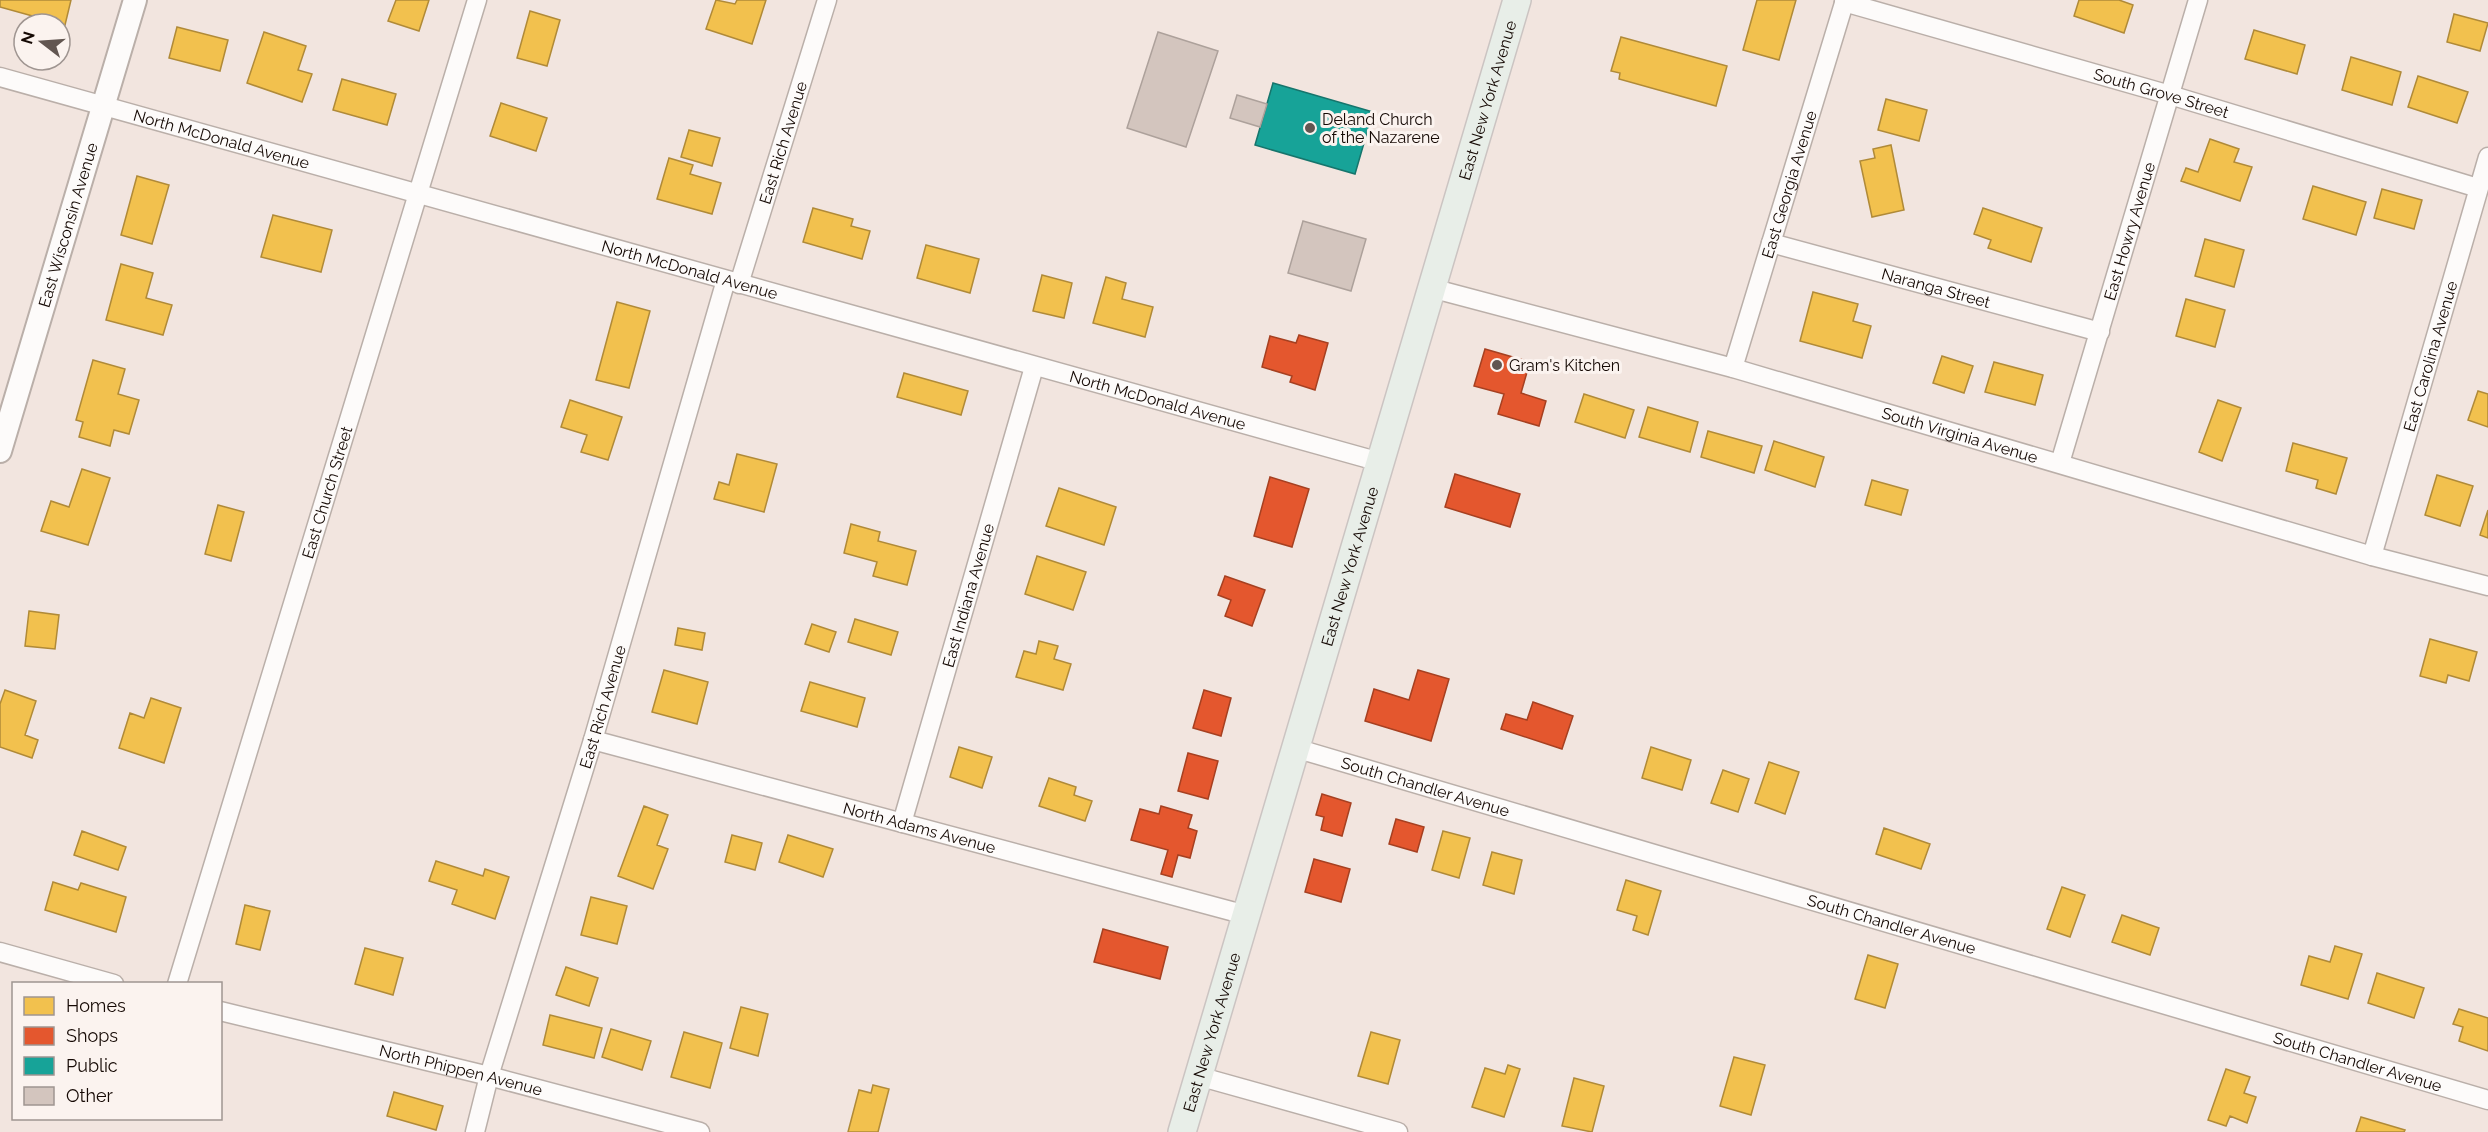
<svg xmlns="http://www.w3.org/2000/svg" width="2488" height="1132" viewBox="0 0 2488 1132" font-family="Raleway,sans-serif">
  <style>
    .homes { fill: #f2c14e; stroke: #b08a38; stroke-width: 1.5 }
    .shops { fill: #e4572e; stroke: #a64021; stroke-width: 1.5 }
    .public { fill: #17a398; stroke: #16756c; stroke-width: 1.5 }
    .building { fill: #d3c5be; stroke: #ada19b; stroke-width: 1.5 }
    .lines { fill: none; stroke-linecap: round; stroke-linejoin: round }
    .minor-casing { stroke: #baafa9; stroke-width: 21 }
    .tertiary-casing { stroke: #baafa9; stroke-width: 26 }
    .primary-casing { stroke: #cbc4c2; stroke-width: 30 }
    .minor { stroke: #fdfbfa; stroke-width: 18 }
    .tertiary { stroke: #fdfbfa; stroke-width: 22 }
    .primary { stroke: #e8eee8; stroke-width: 27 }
    .poi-dot { fill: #625651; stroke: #fbf3ef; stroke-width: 2 }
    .labels { text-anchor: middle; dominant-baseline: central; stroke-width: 6; stroke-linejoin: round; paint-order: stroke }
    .street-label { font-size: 16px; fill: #150904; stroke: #fbf3ef }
    .poi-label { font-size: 16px; fill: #150904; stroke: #fbf3ef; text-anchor: start }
  </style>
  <rect width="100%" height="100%" fill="#f2e5df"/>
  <!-- homes -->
  <path class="homes" d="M0 0H71L65 25 0 7Z
    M396 0H429L419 31 388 21Z
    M716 0 735 4 737 0H766L752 44 706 29Z
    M1757 0H1796L1779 60 1743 50Z
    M2079 0H2119L2133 5 2124 33 2074 16Z
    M530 11 560 20 547 66 517 58Z
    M2454 14 2488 23 2480 51 2447 42Z
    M177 27 228 40 220 71 169 58Z
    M2254 30 2305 45 2297 74 2245 59Z
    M264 32 306 46 298 70 312 74 302 102 247 83Z
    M1621 37 1727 66 1716 106 1619 79 1620 73 1611 71Z
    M2351 57 2401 72 2392 105 2342 90Z
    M2418 76 2468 92 2457 123 2408 107Z
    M342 79 396 94 387 125 333 110Z
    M1886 99 1927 110 1919 141 1878 130Z
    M501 103 547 118 536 151 490 136Z
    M689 130 720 138 712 166 681 157Z
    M2210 139 2239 149 2234 162 2252 167 2240 201 2181 181 2186 168 2198 172Z
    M1891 145 1904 210 1872 217 1860 161 1875 158 1873 149Z
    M669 158 693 165 690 174 721 183 712 214 657 199Z
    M137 176 169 185 152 244 121 235Z
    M2313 186 2366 202 2356 235 2303 219Z
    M2382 189 2422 200 2414 229 2374 218Z
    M813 208 853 219 851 226 870 231 862 259 803 242Z
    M1983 208 2042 228 2031 262 1988 248 1991 240 1974 234Z
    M273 215 332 230 321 272 261 257Z
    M2205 239 2244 250 2234 287 2195 276Z
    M926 245 979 259 970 293 917 278Z
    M121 264 153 273 146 298 172 305 163 335 106 320Z
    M1042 275 1072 283 1064 318 1033 311Z
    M1106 277 1126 283 1122 299 1153 307 1145 337 1093 323Z
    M1813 292 1858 304 1853 321 1871 326 1862 358 1800 341Z
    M2186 299 2225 310 2215 347 2176 336Z
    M617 302 650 311 629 388 596 380Z
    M1942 356 1973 366 1964 393 1933 383Z
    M93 360 125 369 118 394 139 400 129 434 114 430 110 446 79 437 83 422 76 420Z
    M1994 362 2043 375 2035 405 1985 392Z
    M904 373 968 391 961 415 897 397Z
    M2478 391 2488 394V427L2468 420Z
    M1584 394 1634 410 1625 438 1575 422Z
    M570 400 622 417 608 460 581 452 587 435 561 427Z
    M2218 400 2241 408 2222 461 2199 452Z
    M1648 407 1698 422 1690 452 1639 437Z
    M1708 431 1762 446 1754 473 1701 457Z
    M1774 441 1824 457 1815 487 1765 470Z
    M2293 443 2347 458 2336 494 2316 488 2318 480 2286 471Z
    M737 454 777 464 764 512 714 499 719 482 729 485Z
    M82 469 110 478 88 545 41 531 51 501 69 507Z
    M2437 475 2473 486 2460 526 2425 515Z
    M1872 480 1908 490 1901 515 1865 505Z
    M1059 488 1116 507 1104 545 1046 526Z
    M218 505 244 512 231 561 205 554Z
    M2488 510V538L2480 535Z
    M851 524 880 532 878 541 916 551 907 585 873 576 877 562 844 553Z
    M1037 556 1086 572 1073 610 1025 594Z
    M29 611 59 615 55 649 25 646Z
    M855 619 898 632 891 655 848 642Z
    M812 624 836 632 829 652 805 644Z
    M678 628 705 633 702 650 675 645Z
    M2430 639 2477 652 2469 681 2448 675 2446 683 2420 676Z
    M1039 641 1058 646 1054 659 1071 664 1063 690 1016 677 1024 651 1036 654Z
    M664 670 708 682 697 724 652 712Z
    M810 682 865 698 857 727 801 711Z
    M5 690 36 701 25 735 38 740 32 758 0 747V704Z
    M151 698 181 708 164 763 119 748 130 713 144 718Z
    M959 747 992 757 982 788 950 777Z
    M1651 747 1691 760 1682 790 1642 778Z
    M1769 762 1799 772 1785 814 1755 803Z
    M1723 770 1749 779 1738 812 1711 803Z
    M1049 778 1076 787 1074 795 1092 801 1085 821 1039 806Z
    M644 806 668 815 657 845 668 849 653 889 618 876Z
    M1884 828 1930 844 1921 869 1876 854Z
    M82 831 126 847 118 870 74 855Z
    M1443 831 1470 838 1459 878 1432 870Z
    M732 835 762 843 755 870 725 862Z
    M788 835 833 849 823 877 779 862Z
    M1492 852 1522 860 1514 894 1483 885Z
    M436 861 483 876 485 869 509 877 495 919 452 904 457 890 429 881Z
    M1626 880 1661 891 1648 935 1633 930 1637 916 1617 910Z
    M53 882 78 890 81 883 126 897 116 932 45 910Z
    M2062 887 2085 895 2070 937 2047 929Z
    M591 897 627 906 617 944 581 935Z
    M245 905 270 911 260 950 236 944Z
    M2122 915 2159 928 2150 955 2112 942Z
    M2335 946 2362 954 2348 999 2301 985 2309 956 2330 962Z
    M365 948 403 958 393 995 355 984Z
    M1868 955 1898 964 1885 1008 1855 999Z
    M566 967 598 978 589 1006 556 995Z
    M2377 973 2424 988 2414 1018 2368 1003Z
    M741 1007 768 1014 758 1056 730 1048Z
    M2459 1009 2488 1018V1051L2459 1041 2463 1027 2453 1024Z
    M550 1015 602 1028 594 1058 543 1045Z
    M611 1029 651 1041 642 1070 602 1057Z
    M684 1032 722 1043 710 1088 671 1077Z
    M1371 1032 1400 1040 1388 1084 1358 1076Z
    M1734 1057 1765 1065 1751 1115 1720 1106Z
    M1508 1065 1520 1069 1504 1117 1472 1107 1485 1068 1505 1074Z
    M2226 1069 2250 1077 2244 1093 2256 1097 2247 1123 2230 1116 2226 1126 2208 1120Z
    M1574 1078 1604 1086 1592 1132 1562 1126Z
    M873 1085 889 1089 878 1132H848L859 1090 871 1093Z
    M394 1092 443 1106 436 1130 387 1116Z
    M2361 1117 2405 1130 2404 1132H2356Z"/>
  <!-- shops -->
  <path class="shops" d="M1299 335 1328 343 1315 390 1290 382 1292 376 1262 367 1270 336 1296 343Z
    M1485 349 1530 362 1521 393 1546 401 1539 426 1498 414 1504 394 1474 386Z
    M1455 474 1520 494 1510 527 1445 507Z
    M1270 477 1309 489 1292 547 1254 536Z
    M1225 576 1265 590 1252 626 1225 616 1231 600 1218 595Z
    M1418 670 1449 679 1431 741 1365 721 1374 689 1409 700Z
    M1204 690 1231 698 1221 736 1193 728Z
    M1533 702 1573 716 1562 749 1501 729 1506 714 1527 720Z
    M1188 753 1218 761 1208 799 1178 791Z
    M1322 794 1351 803 1342 836 1321 830 1324 817 1316 815Z
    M1161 806 1192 815 1188 828 1197 831 1190 858 1178 855 1172 877 1161 874 1168 850 1131 840 1140 809 1159 814Z
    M1396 819 1424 827 1417 852 1389 844Z
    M1314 859 1350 869 1341 902 1305 892Z
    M1103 929 1168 947 1160 979 1094 962Z"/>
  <!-- public -->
  <path class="public" d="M1273 83 1373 112 1355 174 1255 145Z"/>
  <!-- building -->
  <path class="building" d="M1158 32 1218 51 1186 147 1127 128Z
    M1237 95 1267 104 1260 127 1230 118Z
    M1303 221 1366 239 1351 291 1288 273Z"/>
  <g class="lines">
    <defs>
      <g id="minor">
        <path id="s1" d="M1844 2 2170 95 2478 188"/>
        <path id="s2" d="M0 77 1380 462"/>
        <path id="s3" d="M1771 243 2100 332"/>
        <path id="s4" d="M739 284 827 0"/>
        <path id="s5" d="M1431 288 1733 368 2372 556 2488 586"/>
        <path id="s6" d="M1733 368 1845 0"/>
        <path id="s7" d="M2060 463 2198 0"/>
        <path id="s8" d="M2372 556 2488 157"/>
        <path id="s9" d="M593 740 1246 915"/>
        <path id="s10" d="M1295 748 2488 1100"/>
        <path id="s11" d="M902 823 1034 367"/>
        <path d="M0 952 114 984"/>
        <path id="s12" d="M177 984 477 0"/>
        <path id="s13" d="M220 1011 489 1076 700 1132"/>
        <path d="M1198 1076 1398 1132"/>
        <path id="s14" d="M475 1132 489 1076 593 740 726 280"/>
      </g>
      <g id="tertiary">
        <path id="s15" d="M0 451 135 0"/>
      </g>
      <g id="primary">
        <path id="s16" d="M1182 1132 1517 0"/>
      </g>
    </defs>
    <!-- minor casing -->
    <use href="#minor" class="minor-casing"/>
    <!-- tertiary casing -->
    <use href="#tertiary" class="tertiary-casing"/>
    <!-- primary casing -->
    <use href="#primary" class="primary-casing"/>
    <!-- minor -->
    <use href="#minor" class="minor"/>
    <!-- tertiary -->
    <use href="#tertiary" class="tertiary"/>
    <!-- primary -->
    <use href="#primary" class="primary"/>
  </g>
  <!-- markers -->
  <g class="poi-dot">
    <circle cx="1310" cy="128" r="6"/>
    <circle cx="1497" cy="365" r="6"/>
  </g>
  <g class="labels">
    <!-- street labels -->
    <g class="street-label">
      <text stroke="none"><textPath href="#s1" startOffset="330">South Grove Street</textPath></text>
      <text stroke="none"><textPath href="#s16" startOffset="1076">East New York Avenue</textPath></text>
      <text stroke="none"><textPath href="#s2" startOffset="230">North McDonald Avenue</textPath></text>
      <text stroke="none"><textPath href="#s4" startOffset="148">East Rich Avenue</textPath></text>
      <text stroke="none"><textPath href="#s6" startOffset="192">East Georgia Avenue</textPath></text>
      <text stroke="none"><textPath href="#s15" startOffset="236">East Wisconsin Avenue</textPath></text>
      <text stroke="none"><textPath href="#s7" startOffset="242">East Howry Avenue</textPath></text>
      <text stroke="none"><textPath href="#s2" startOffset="716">North McDonald Avenue</textPath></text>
      <text stroke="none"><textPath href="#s3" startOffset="171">Naranga Street</textPath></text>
      <text stroke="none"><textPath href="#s8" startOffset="208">East Carolina Avenue</textPath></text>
      <text stroke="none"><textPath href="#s2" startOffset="1202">North McDonald Avenue</textPath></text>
      <text stroke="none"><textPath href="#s5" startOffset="549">South Virginia Avenue</textPath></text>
      <text stroke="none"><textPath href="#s12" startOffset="514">East Church Street</textPath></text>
      <text stroke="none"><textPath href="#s16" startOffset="590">East New York Avenue</textPath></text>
      <text stroke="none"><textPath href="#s11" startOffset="237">East Indiana Avenue</textPath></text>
      <text stroke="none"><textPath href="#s14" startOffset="444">East Rich Avenue</textPath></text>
      <text stroke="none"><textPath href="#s10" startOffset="136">South Chandler Avenue</textPath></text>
      <text stroke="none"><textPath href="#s9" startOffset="338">North Adams Avenue</textPath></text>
      <text stroke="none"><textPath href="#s10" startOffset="622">South Chandler Avenue</textPath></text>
      <text stroke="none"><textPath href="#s16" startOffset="104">East New York Avenue</textPath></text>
      <text stroke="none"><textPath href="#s10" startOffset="1108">South Chandler Avenue</textPath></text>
      <text stroke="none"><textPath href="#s13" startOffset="248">North Phippen Avenue</textPath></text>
    </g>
    <!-- poi labels -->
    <g class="poi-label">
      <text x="1322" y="119">Deland Church<tspan x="1322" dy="18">of the Nazarene</tspan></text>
      <text x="1509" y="365">Gram's Kitchen</text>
    </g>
  </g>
  <!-- legend -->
  <rect x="12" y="982" width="210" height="138" fill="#fbf3ef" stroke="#9f9591" stroke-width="1.5"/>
  <rect x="24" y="997" width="30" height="18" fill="#f2c14e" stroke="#9f9591" stroke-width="1.5"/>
  <text x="66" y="1012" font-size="18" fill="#150904">Homes</text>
  <rect x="24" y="1027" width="30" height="18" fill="#e4572e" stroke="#9f9591" stroke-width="1.5"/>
  <text x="66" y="1042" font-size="18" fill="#150904">Shops</text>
  <rect x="24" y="1057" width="30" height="18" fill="#17a398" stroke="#9f9591" stroke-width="1.5"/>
  <text x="66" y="1072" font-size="18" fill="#150904">Public</text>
  <rect x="24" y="1087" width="30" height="18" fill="#d3c5be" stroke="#9f9591" stroke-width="1.5"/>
  <text x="66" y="1102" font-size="18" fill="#150904">Other</text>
  <!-- north arrow -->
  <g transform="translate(42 42) rotate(287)"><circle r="28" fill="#fbf3ef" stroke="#9f9591" stroke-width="1.5"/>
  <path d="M0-4.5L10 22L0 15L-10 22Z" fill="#625651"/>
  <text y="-9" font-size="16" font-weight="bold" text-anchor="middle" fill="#150904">N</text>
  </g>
</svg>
